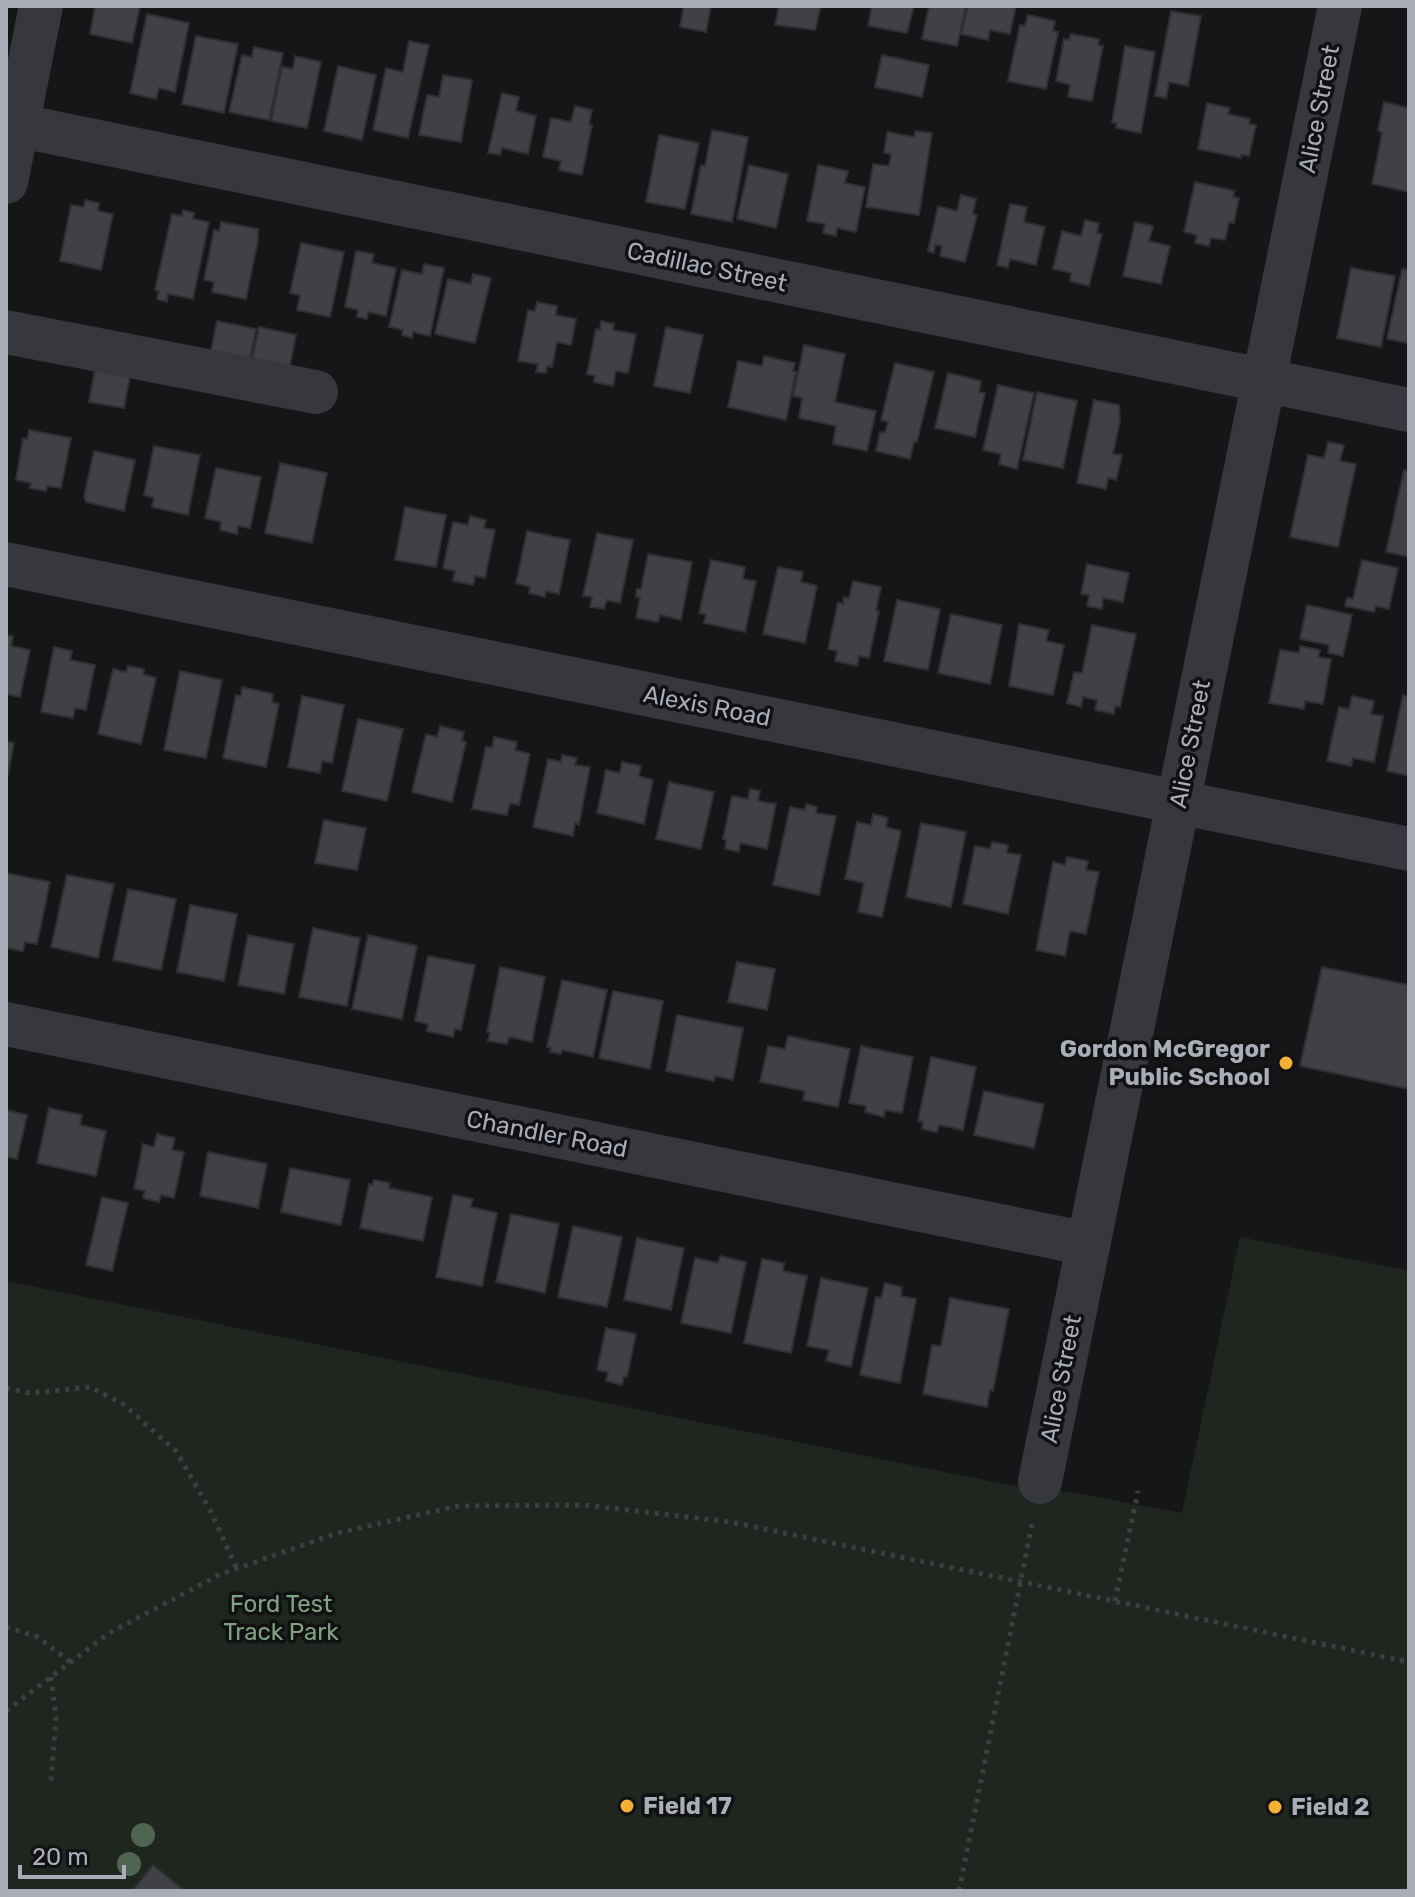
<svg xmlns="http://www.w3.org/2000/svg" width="1415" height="1897" viewBox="0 0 1415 1897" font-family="Rubik,sans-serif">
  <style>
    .green { fill: #1e261f }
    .building { fill: #404145; stroke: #303034; stroke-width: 2 }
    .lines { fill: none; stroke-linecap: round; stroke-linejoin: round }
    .path { stroke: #3d3f44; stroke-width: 5; stroke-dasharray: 4 6; stroke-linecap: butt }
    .minor { stroke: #37383d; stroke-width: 44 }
    .tree { fill: #506452 }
    .poi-dot { fill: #f2b134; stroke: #111113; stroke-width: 3 }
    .labels { text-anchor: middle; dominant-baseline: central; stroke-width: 7; stroke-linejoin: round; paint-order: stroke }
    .street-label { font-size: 24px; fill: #a8adb8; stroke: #111113 }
    .poi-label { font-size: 24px; font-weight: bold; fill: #a8adb8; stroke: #111113; text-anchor: start }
    .park-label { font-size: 24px; fill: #7fa381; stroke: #111113 }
  </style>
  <rect width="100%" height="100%" fill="#161618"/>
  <!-- green -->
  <path class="green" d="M1240 1237 1409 1271V1891H6V1281L1009 1485 1076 1493 1182 1513Z"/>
  <!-- building -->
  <path class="building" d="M95 6H140L132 43 90 34Z
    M684 6H711L706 32 680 27Z
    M779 6H821L815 30 775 25Z
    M872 6H914L907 33 868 26Z
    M929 6H966L957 46 922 39Z
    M968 6H1016L1010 34 990 30 988 40 961 34Z
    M1171 11 1201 16 1188 86 1169 82 1166 98 1155 96Z
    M147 14 189 23 175 92 159 88 156 99 130 93Z
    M1028 15 1055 21 1053 31 1058 32 1046 89 1008 81 1020 25 1025 26Z
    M1071 34 1099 39 1098 45 1103 46 1092 101 1068 97 1070 85 1056 81 1064 39 1069 40Z
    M196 36 238 44 224 113 182 104Z
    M409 41 429 45 408 138 373 130 386 68 403 72Z
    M1125 46 1155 52 1141 133 1116 128 1117 124 1112 122Z
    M254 47 283 53 269 120 229 112 242 55 252 57Z
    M882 55 929 65 922 97 875 87Z
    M295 56 321 62 307 128 271 121 282 67 293 69Z
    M338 66 376 75 362 140 324 131Z
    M443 75 472 80 461 142 419 135 427 95 439 97Z
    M502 93 519 97 516 111 536 116 528 154 502 148 500 155 488 153Z
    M1384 102 1409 108V192L1372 184 1382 133 1378 130Z
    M1207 103 1230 108 1228 114 1250 119 1249 124 1256 125 1249 156 1241 155V158L1198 149Z
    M575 106 592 110 589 124 592 125 582 175 559 170 561 161 543 157 551 118 571 122Z
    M712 130 748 137 732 222 691 214 701 165 705 166Z
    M915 131 932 133 919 215 866 207 873 164 889 166 891 154 884 153 887 132 914 137Z
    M659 135 699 143 685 209 646 202Z
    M749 165 788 174 776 228 737 219Z
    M818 165 848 171 845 183 865 187 856 232 837 228 836 236 823 233 825 224 807 221Z
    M1195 182 1235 191 1233 197 1239 198 1234 223 1229 222 1225 240 1211 238 1209 246 1195 243 1197 235 1184 232Z
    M961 195 976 199 973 214 977 215 965 262 940 256 942 246 935 245 934 253 928 251 938 206 957 211Z
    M85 200 99 203 98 211 113 214 101 270 60 261 71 205 84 207Z
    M1010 204 1027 207 1024 222 1045 227 1036 265 1010 259 1008 268 997 265Z
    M183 210 194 213 193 219 209 222 193 299 168 294 167 302 157 299 159 291 155 290 172 214 182 216Z
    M1085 220 1099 223 1097 233 1102 234 1089 286 1070 281 1071 273 1053 269 1062 231 1081 236Z
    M221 222 258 229V240L246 299 212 292 214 282 204 280 214 230 219 231Z
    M1135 222 1153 226 1149 241 1170 246 1161 284 1123 276Z
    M301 243 344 252 330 317 297 310 300 295 290 293Z
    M356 251 374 254 372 263 396 268 386 316 368 312 367 319 357 317 358 310 345 307Z
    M424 264 444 268 430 336 413 332 412 338 402 335 403 330 389 327 402 270 422 274Z
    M1351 268 1395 276 1381 347 1337 338Z
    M1402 269 1409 270V343L1387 339Z
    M473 274 491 278 475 343 435 334 448 279 471 284Z
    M537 302 557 306 556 315 576 319 571 345 557 342 552 367 547 366 546 373 536 372 538 364 518 361 528 310 535 311Z
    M217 321 256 329 248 368 209 360Z
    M601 321 614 324 613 330 636 334 628 373 616 371 613 386 594 382 595 376 587 374 596 329 600 330Z
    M259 327 296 335 288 376 250 368Z
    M666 327 703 335 690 393 654 386Z
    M804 345 845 354 835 402 876 411 867 451 833 444 836 426 799 418 802 398 793 396Z
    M764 356 795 363 793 371 796 372 786 420 728 407 738 361 762 366Z
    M895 363 934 372 917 442 914 441 910 459 876 451 880 432 885 433 888 422 881 420Z
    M96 364 131 370 124 408 89 402Z
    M948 373 981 381 979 392 985 393 975 437 935 428Z
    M998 385 1034 393 1017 469 999 464 1001 454 983 450Z
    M1037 392 1077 401 1063 468 1023 460Z
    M1094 400 1119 405 1120 421 1113 454 1122 455 1116 480 1108 478 1106 489 1077 483Z
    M29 430 71 438 61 488 47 486 46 491 29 488 31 483 16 480 23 438 27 439Z
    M1328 442 1344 445 1340 461 1356 464 1338 547 1290 537 1308 455 1324 458Z
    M154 446 200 455 188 515 152 507 154 498 144 495Z
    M94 451 135 460 124 511 86 502 84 497Z
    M280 463 327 473 312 543 265 533Z
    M216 468 261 477 250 528 238 526 237 534 220 530 221 522 205 518Z
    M1404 470 1409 471V557L1386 552Z
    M405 507 446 515 436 567 395 560Z
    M470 516 486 520 484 528 495 530 485 578 475 576 473 585 453 581 455 571 443 568 453 522 468 525Z
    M527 531 570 540 559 594 546 591 545 597 529 593 530 587 516 583Z
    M597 533 633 540 620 603 607 600 604 609 590 607 592 597 583 596Z
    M648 554 692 562 681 620 660 615 658 622 636 618 640 597H636L637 589H641Z
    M711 560 745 567 743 579 756 581 745 632 704 623 706 615 699 613Z
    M1362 560 1398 568 1389 609 1376 606 1374 612 1345 606 1347 598 1353 599Z
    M1087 564 1129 573 1123 602 1103 598 1102 609 1087 606 1089 595 1081 594Z
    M778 567 803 572 801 582 817 586 805 643 763 634Z
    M853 581 881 587 876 610 879 611 869 658 859 656 857 666 835 661 837 651 828 649 838 602 843 604 844 597 849 598Z
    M897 600 940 609 928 670 884 661Z
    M1307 605 1352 615 1343 656 1328 653 1329 645 1300 639Z
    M951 614 1002 625 990 684 938 673Z
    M1019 624 1049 630 1046 641 1064 645 1053 695 1009 686Z
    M1092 625 1136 634 1120 707 1115 706 1114 714 1095 710 1097 700 1083 697 1081 707 1067 703 1074 672 1082 673Z
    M6 635 13 636 11 646 30 650 20 697 6 694Z
    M1300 646 1320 650 1318 657 1331 659 1323 704 1305 701 1304 709 1269 703 1280 650 1299 653Z
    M54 647 72 651 70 660 95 665 86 710 75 708 73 718 41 712Z
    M128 666 144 669 143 674 156 678 141 744 98 734 113 669 126 672Z
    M180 671 222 680 206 758 164 750Z
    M242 687 273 694 272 702 279 704 266 767 223 758 236 695 241 696Z
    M1403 695 1409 697V776L1387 771Z
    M302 696 344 705 332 763 322 761 320 773 288 767Z
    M1352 696 1374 701 1371 714 1383 716 1374 762 1353 758 1351 766 1327 761 1339 707 1349 709Z
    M358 719 403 729 387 801 342 791Z
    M440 726 464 732 462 741 466 742 452 802 412 792 426 734 437 737Z
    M494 737 517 742 515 750 530 754 519 805 510 803 507 815 472 809 486 746 492 748Z
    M6 741 14 743 6 785Z
    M562 755 577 758 575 765 590 767 579 825 575 823 573 836 533 827 548 759 561 762Z
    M622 762 641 766 639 776 653 780 644 824 597 813 606 770 620 773Z
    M669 782 714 792 701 849 656 839Z
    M750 789 760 791 758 801 776 804 767 849 740 843 739 852 725 849 726 840 723 839 732 796 748 799Z
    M806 804 817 807 816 813 836 816 819 895 773 885 790 807 805 810Z
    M873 814 888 818 886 827 901 831 882 917 858 912 864 883 845 879 857 822 871 825Z
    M324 820 366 828 357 870 315 863Z
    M921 823 966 832 951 907 906 897Z
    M992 842 1008 845 1007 853 1021 855 1008 914 963 904 975 846 990 849Z
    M1067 857 1088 861 1086 870 1099 872 1086 934 1070 931 1065 956 1036 950 1053 862 1065 865Z
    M6 873 50 882 37 944 25 942 23 951 6 948Z
    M67 875 114 884 98 958 51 947Z
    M128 889 176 899 161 970 113 960Z
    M190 905 237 914 224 981 177 972Z
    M313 928 360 938 347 1006 299 997Z
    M248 935 294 944 284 994 238 985Z
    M368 935 417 946 402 1019 352 1009Z
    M428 956 475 965 461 1030 455 1029 453 1037 427 1031 428 1024 415 1021Z
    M737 962 775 969 767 1010 728 1002Z
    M500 967 545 977 532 1042 509 1037 507 1044 488 1041 490 1033 487 1032Z
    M1322 967 1409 985V1089L1300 1066Z
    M562 980 607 990 593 1057 562 1050 561 1054 550 1052 551 1048 547 1047Z
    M613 991 663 1001 650 1069 599 1058Z
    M677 1015 743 1028 733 1080 715 1076 714 1081 666 1071Z
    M788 1036 850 1049 838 1107 803 1100 805 1091 760 1082 768 1046 785 1049Z
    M861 1046 913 1057 902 1113 885 1110 884 1117 865 1112 866 1106 849 1103Z
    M931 1057 976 1067 963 1130 939 1125 937 1132 922 1129 923 1122 918 1121Z
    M984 1091 1044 1104 1034 1148 974 1135Z
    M49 1108 82 1115 80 1125 106 1131 96 1176 37 1163Z
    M6 1110 27 1115 17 1159 6 1157Z
    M157 1134 175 1138 172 1150 184 1152 174 1198 161 1195 159 1202 143 1198 145 1191 134 1189 143 1144 154 1147Z
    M208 1152 267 1164 258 1208 200 1196Z
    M290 1168 350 1180 341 1225 281 1212Z
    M374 1180 390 1183 389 1188 432 1197 423 1241 360 1228 369 1184 372 1185Z
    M453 1195 473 1199 470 1207 497 1213 482 1286 436 1277Z
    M102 1197 128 1203 112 1271 86 1265Z
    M511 1214 559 1224 545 1293 496 1282Z
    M573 1226 622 1237 607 1307 558 1297Z
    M637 1238 684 1248 671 1310 624 1300Z
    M720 1256 746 1262 731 1333 681 1323 695 1258 718 1263Z
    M762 1259 784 1263 783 1271 807 1276 791 1353 744 1343Z
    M821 1278 868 1288 851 1367 826 1361 829 1350 807 1346Z
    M885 1283 902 1287 901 1296 916 1299 900 1383 860 1375 876 1297 881 1298Z
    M950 1298 1009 1309 993 1391 990 1390 987 1407 923 1394 932 1345 941 1346Z
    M606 1328 636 1334 627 1377 624 1376 622 1385 606 1381 608 1372 597 1370Z
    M153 1865 158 1869 185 1891H132Z"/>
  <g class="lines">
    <!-- path -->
    <path class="path" d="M6 1388 29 1393 90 1387 123 1404 176 1451 211 1512 237 1569
      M1115 1601 1138 1491
      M6 1627 38 1637 70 1662
      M51 1677 56 1717 51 1783
      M6 1711 109 1633 219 1575 337 1533 458 1506 584 1505 731 1522 1409 1662
      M959 1891 1033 1519"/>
    <!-- minor -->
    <path class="minor" d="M6 123 1409 410
      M6 182 41 6
      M6 332 316 392
      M6 564 1409 849
      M6 1024 1088 1244
      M1040 1482 1340 6"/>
  </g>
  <!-- trees -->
  <g class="tree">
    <circle cx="143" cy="1835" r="12"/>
    <circle cx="129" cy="1864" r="12"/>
  </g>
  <!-- markers -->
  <g class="poi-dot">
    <circle cx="1286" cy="1063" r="8"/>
    <circle cx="627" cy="1806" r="8"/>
    <circle cx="1275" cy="1807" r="8"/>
  </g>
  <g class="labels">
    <!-- street labels -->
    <g class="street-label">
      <text transform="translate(1319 109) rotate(-79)">Alice Street</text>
      <text transform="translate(707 267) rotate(12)">Cadillac Street</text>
      <text transform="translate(707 706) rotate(11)">Alexis Road</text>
      <text transform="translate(1190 744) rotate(-79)">Alice Street</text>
      <text transform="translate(547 1134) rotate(11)">Chandler Road</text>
      <text transform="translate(1061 1379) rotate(-79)">Alice Street</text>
    </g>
    <!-- poi labels -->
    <g class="poi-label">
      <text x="1270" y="1049" text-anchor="end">Gordon McGregor<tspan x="1270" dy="28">Public School</tspan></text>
      <text x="643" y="1806">Field 17</text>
      <text x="1291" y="1807">Field 2</text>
    </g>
    <!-- park labels -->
    <g class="park-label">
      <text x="281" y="1604">Ford Test<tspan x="281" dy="28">Track Park</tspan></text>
    </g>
  </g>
  <!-- border -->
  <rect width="1415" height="1897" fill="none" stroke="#a8adb8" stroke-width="16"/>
  <!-- scale -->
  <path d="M20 1865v12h104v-12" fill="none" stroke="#a8adb8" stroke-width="4"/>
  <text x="32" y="1865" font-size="24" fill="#a8adb8" stroke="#111113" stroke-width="6" paint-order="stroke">20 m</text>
</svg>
